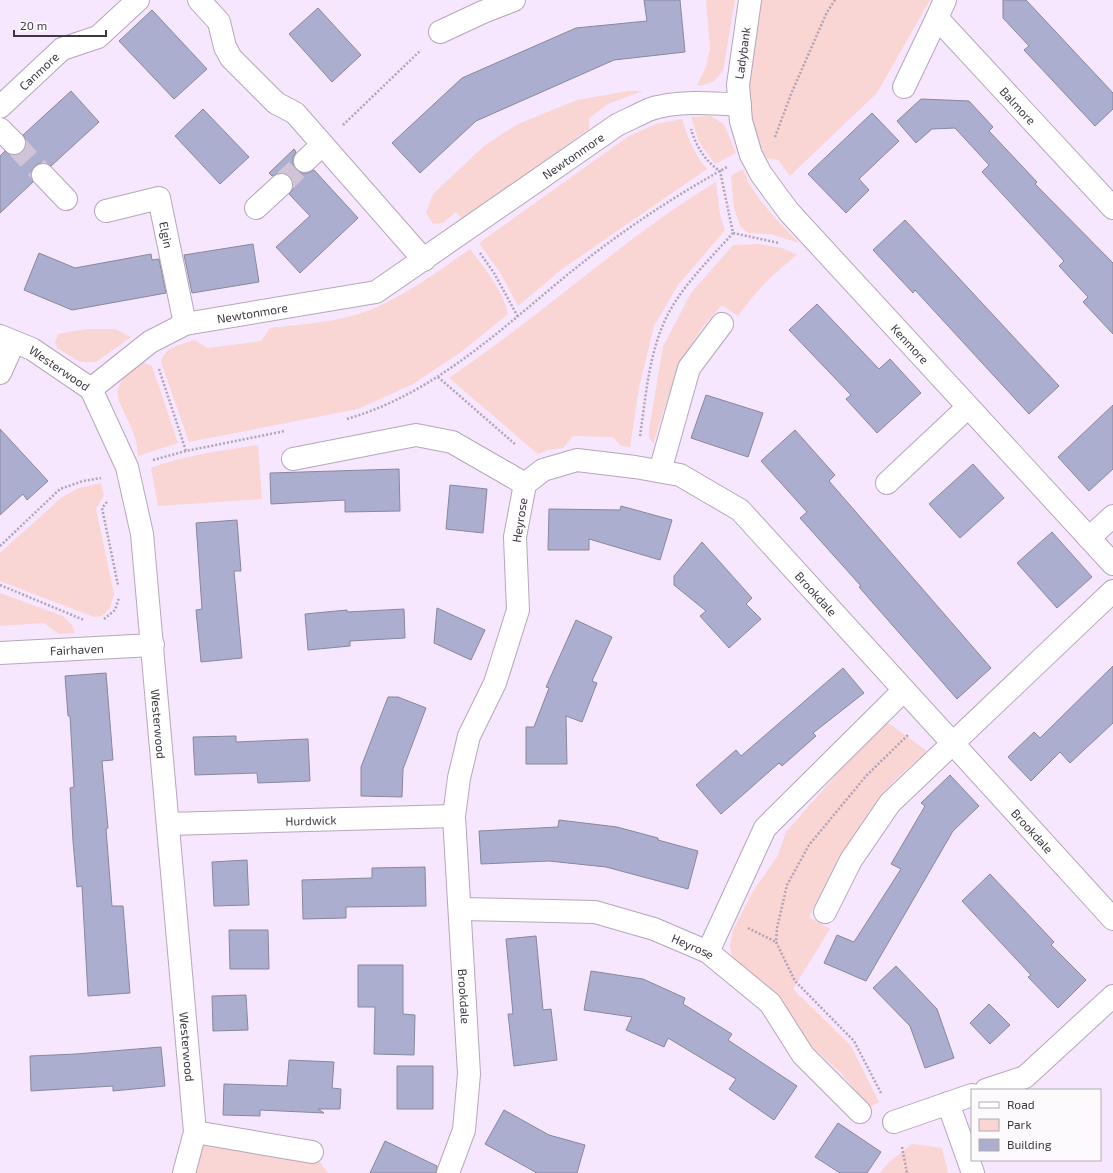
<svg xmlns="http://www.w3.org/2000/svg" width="1113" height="1173" viewBox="0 0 1113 1173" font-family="'Exo 2',sans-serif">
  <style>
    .green { fill: #f9d5d3 }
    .building { fill: #acaecf; stroke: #86879e }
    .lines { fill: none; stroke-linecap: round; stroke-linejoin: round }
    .minor-tunnel { stroke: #d2c4d8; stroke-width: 22; stroke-dasharray: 22 11; stroke-linecap: butt }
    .minor-casing { stroke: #b5a6bb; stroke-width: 24 }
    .path { stroke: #b0a3b5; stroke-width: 2.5; stroke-dasharray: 2 2; stroke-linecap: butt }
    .minor { stroke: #fff; stroke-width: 22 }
    .labels { text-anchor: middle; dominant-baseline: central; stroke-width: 4; stroke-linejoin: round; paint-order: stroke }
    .street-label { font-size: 12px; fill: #3d3740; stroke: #fdfafe }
  </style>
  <rect width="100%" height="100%" fill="#f7e7fe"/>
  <!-- green -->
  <path class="green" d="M706 0H735L723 71 714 81 701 86 697 85 706 67 710 49Z
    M750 0H930L877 93 790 176 778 160 751 155 738 85Z
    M628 91H643L608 104 589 118V129L463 220 456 212 443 223 433 224 426 213 433 194 485 145 518 124 577 100Z
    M711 116 724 124 736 153 715 164 699 142 691 117Z
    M682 119C688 138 694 154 707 169L562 269 518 306 501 274 479 243 629 136 656 124Z
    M743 169C753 198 778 221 799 243L770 234 748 233 740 226 734 208 731 176Z
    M716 182 720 215 725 230 678 285 654 326 639 388 630 447 621 446 613 437 573 436 563 448 548 450 538 454 449 378C468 364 488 351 506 337 576 285 641 227 716 182Z
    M757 244 782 248 797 255C774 273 755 292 738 316L722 305C681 346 671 390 653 444L649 437V430L663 347 691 293 733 245Z
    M470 249C485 269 503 290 508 314L461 352 413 384 358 409 189 442 161 362C165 346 181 345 194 340L208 348 261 341 270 328C305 324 342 322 375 308 409 293 440 270 470 249Z
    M87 329H115L131 337 96 362H80L57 348 55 342 58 334Z
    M143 362 152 366 178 443 138 456C137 449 137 441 134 435 121 399 101 391 143 362Z
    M258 445 262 499 158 506 151 468C185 455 222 451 258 445Z
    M101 483 104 495 96 509 114 594 110 608 102 616 94 617 0 581V553L62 497 79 488Z
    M0 593 63 616 72 625 75 633 59 634 44 623 0 626Z
    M884 720 927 751C910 767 890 782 877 801 851 838 831 878 809 917L830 929 793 989 851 1046 879 1102 869 1107 841 1073 802 1038 771 991 732 957 730 946 733 930 752 893 778 855 786 832Z
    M195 1132 312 1152 328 1173H184Z
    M912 1144 942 1148 948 1173H880L888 1163Z"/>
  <!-- building -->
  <path class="building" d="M644 0H680L685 52 614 60 476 121 420 173 392 143 462 78 576 28 647 21Z
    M1003 0H1026L1113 93V109L1095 126 1024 50 1029 46 1003 18Z
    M318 8 361 55 332 82 289 34Z
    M152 10 207 69 174 99 119 41Z
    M71 91 99 122 51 166 40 163 35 166 31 172 33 182 0 213V156L5 151 11 155H17L23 152 26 146V140L23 135Z
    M921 99 969 101 993 127 989 131 1037 182 1035 184 1113 263V334L1083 302 1088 297 1059 266 1064 261 982 172 989 165 955 128 932 129 916 143 897 121Z
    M203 109 249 157 220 184 175 136Z
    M872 113 899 141 859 179 869 190 846 213 808 174Z
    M294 149 296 152 293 157V163L296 169 302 173H308L314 170 358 218 300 273 276 247 310 216 289 194 293 189V183L290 176 284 173H279L272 176 269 173Z
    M905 220 1059 386 1029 414 915 290 913 293 873 250Z
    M253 244 259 282 192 293 184 255Z
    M39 253 75 268 151 254 152 260 159 259 166 293 72 310 24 290Z
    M817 304 879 369 890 359 921 393 877 433 846 399 851 395 789 330Z
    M706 395 763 413 748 457 691 438Z
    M1113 405V469L1089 491 1058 457Z
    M0 429 48 481 27 500 23 494 0 515Z
    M795 430 835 475 829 481 991 668 957 699 859 587 861 586 800 518 807 512 761 461Z
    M973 464 1004 498 960 538 929 504Z
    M399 469 400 511 345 512V500L271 504 270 473Z
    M450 485 487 489 483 533 446 529Z
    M621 506 672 520 660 560 589 539V550H548L549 509 620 510Z
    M237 520 241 571H234L242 658 201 662 196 610 202 609 196 523Z
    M1052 532 1092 577 1057 608 1017 563Z
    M702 542 752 598 746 604 761 619 729 648 700 616 706 611 674 585V576Z
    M437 608 485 630 471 660 434 643Z
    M404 609 405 638 350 641V646L308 650 305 614 347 610V612Z
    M576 620 612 637 592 681 597 683 582 722 566 716 567 764H526V727H534L549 688 546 687Z
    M1113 666V723L1070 763 1060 752 1031 781 1008 757 1034 732 1040 738Z
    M843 668 864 693 813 733 816 736 782 766 779 763 721 814 696 785 736 750 741 756Z
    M106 673 113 760 102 761 108 828 106 829 112 906H123L130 993 88 996 82 886 77 887 73 841 70 788 74 787 70 716H68L65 676Z
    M388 697H398L426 708 403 769 402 797 361 796V767Z
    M236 736V742L308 739 310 781 258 783 257 773 195 775 193 737Z
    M950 775 979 806 953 831 866 981 824 963 837 935 854 942 901 869 891 864 925 806 921 803Z
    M559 820 617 827 658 838V840L698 851 688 889 606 867 549 861 481 864 479 831 558 827Z
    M247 860 249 905 214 906 212 862Z
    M425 867 426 906 346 907V918L303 919 302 880 372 878V868Z
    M990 874 1054 942 1051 945 1086 980 1058 1008 1028 977 1031 975 962 901Z
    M229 930H268L269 969H230Z
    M536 936 543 1010 551 1009 557 1060 514 1066 508 1014H513L506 939Z
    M358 965H403V1014L415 1015 414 1055 374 1054 375 1007H358Z
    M896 966 937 1009 954 1058 925 1068 910 1026 873 988Z
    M591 971 643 979 685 998 683 1004 732 1034 728 1040 797 1086 774 1120 729 1089 736 1079 668 1038 664 1047 626 1030 632 1017 584 1010Z
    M246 995 248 1030 213 1031 212 996Z
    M989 1004 1010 1025 990 1044 970 1023Z
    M161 1047 165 1086 113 1091V1086L31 1091 30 1056 76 1054Z
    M289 1060 334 1062 332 1088 341 1089 340 1109H318L324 1113 260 1110V1116L223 1115 224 1084 287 1086Z
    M397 1066H433V1109H397Z
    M504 1110 549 1135 585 1145 577 1173H537L485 1144Z
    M838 1123 881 1152 867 1173H840L815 1157Z
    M385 1141 437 1166 436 1173H370Z"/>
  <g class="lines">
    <!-- minor-tunnel -->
    <path class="minor-tunnel" d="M14 143 43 175
      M281 185 305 161"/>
    <defs>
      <g id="minor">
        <path d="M199 0 219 22 225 47 231 58 276 103 295 113 424 260"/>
        <path id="s1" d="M750 0 738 85 741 121 751 155 761 174 789 212 1113 564"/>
        <path id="s2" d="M945 0 937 18 1113 208"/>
        <path d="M440 32 483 12 514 0"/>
        <path d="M904 87 937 18"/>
        <path id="s3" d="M0 107 62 49 98 37 138 0"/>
        <path d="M0 129 14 143"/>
        <path d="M305 161 322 145"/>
        <path d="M43 175 66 199"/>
        <path d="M256 208 281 185"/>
        <path id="s4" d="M106 211 159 198 185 324"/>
        <path id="s5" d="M0 336 32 349 91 389 127 467 142 534 195 1132 184 1173"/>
        <path d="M0 373 14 342"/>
        <path id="s6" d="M91 389 150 342 185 324 376 292 617 125C627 120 638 115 648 110 674 100 713 103 740 105"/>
        <path id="s7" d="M293 459 416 435 452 442 525 484 515 537 518 610 495 683 469 736 459 778 454 816 469 1074 464 1130 448 1173"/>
        <path d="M660 471 689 368 722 324"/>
        <path d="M887 483 968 407"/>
        <path id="s8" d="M525 484 543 470 577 460 635 467 680 475 740 510 1113 919"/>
        <path d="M1089 538 1113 516"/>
        <path id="s9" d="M0 653 153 645"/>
        <path id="s10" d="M168 824 454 816"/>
        <path id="s11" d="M461 909 595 912 654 929 708 952 770 1003 803 1055 860 1112"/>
        <path d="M825 912 851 860 890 803 1113 591"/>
        <path d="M708 952 765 828 904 690"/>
        <path d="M986 1090 1025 1077 1113 996"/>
        <path d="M948 1103 973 1173"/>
        <path d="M894 1122 972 1095"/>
        <path d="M195 1132 312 1152"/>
      </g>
    </defs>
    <!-- minor casing -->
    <use href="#minor" class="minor-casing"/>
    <!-- path -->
    <path class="path" d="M343 125 421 50
      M775 137 791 94 827 12 835 0
      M733 233 779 243
      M480 253 494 273 518 317
      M159 369 186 451
      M438 377 516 445
      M347 419C436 393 502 328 572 271 620 232 673 197 727 167
      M640 436C646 395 649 351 668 314 684 284 710 259 733 233L720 171C705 161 696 146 691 129
      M153 460 186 451 285 431
      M107 502 102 508 118 585
      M0 546 60 489 83 481 101 478
      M0 585 84 620
      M104 619 115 610 119 598
      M748 928 776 942
      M881 1093 854 1041 795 981 776 942 777 928 787 885 809 845 866 776 909 734
      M902 1147 907 1173"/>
    <!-- minor -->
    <use href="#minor" class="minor"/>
  </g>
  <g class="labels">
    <!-- street labels -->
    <g class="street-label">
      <text transform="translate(742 53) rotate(-82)">Ladybank</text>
      <text stroke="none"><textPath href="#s3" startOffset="53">Canmore</textPath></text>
      <text stroke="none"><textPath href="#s2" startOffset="139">Balmore</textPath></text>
      <text stroke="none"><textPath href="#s6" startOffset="548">Newtonmore</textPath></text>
      <text stroke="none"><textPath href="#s4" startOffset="92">Elgin</textPath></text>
      <text stroke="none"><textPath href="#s6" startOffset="183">Newtonmore</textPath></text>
      <text stroke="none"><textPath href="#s1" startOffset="405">Kenmore</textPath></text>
      <text stroke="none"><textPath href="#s5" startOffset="68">Westerwood</textPath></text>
      <text transform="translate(519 520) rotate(-81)">Heyrose</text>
      <text stroke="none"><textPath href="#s8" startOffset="345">Brookdale</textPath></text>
      <text stroke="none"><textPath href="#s9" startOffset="77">Fairhaven</textPath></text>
      <text stroke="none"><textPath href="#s5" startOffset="451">Westerwood</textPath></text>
      <text stroke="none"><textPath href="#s10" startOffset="143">Hurdwick</textPath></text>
      <text stroke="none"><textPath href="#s8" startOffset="666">Brookdale</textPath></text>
      <text stroke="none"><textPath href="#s11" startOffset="238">Heyrose</textPath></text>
      <text stroke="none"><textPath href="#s7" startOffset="771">Brookdale</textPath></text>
      <text stroke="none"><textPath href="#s5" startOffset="775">Westerwood</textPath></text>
    </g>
  </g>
  <!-- legend -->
  <rect x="971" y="1089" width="130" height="72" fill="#fdfafe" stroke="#b0acb2"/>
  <rect x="979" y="1102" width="20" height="6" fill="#ffffff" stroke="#b0acb2"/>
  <text x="1007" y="1109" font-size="12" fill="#3d3740">Road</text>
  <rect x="979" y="1119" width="20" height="12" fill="#f9d5d3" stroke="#b0acb2"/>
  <text x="1007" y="1129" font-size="12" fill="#3d3740">Park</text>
  <rect x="979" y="1139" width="20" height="12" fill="#acaecf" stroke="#b0acb2"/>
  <text x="1007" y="1149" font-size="12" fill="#3d3740">Building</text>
  <!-- scale -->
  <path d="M14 30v6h92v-6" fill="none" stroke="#3d3740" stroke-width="2"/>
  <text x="20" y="30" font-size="12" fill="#3d3740" stroke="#fdfafe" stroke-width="3" paint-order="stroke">20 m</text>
</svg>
